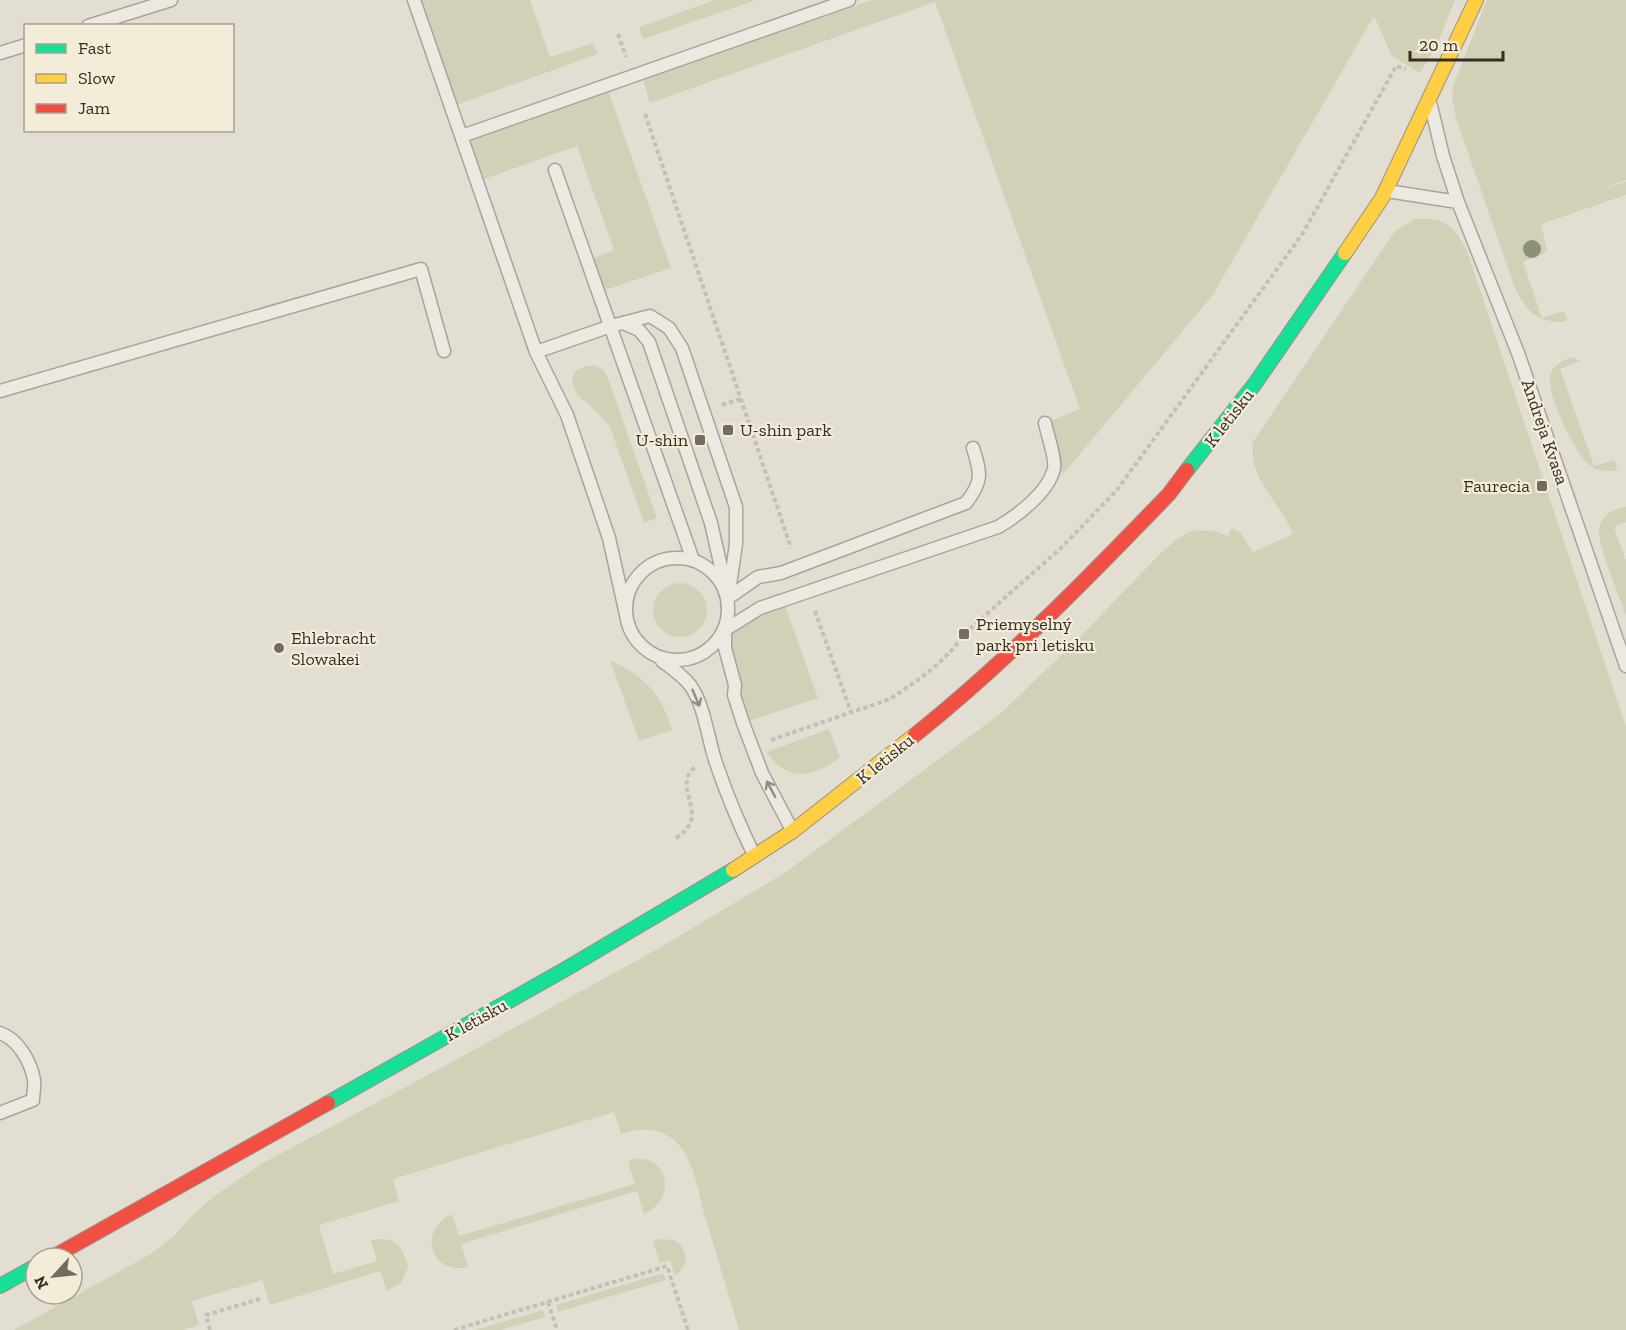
<svg xmlns="http://www.w3.org/2000/svg" width="1626" height="1330" viewBox="0 0 1626 1330" font-family="'Zilla Slab',serif">
  <style>
    .green { fill: #d0d1b6 }
    .lines { fill: none; stroke-linecap: round; stroke-linejoin: round }
    .lane-casing { stroke: #a9a49a; stroke-width: 15 }
    .fast-casing { stroke: #99938a; stroke-width: 16 }
    .slow-casing { stroke: #99938a; stroke-width: 16 }
    .jam-casing { stroke: #99938a; stroke-width: 16 }
    .path { stroke: #c4c0b9; stroke-width: 4; stroke-dasharray: 4.5 3; stroke-linecap: butt }
    .lane { stroke: #ece9e2; stroke-width: 12 }
    .fast { stroke: #16e098; stroke-width: 14 }
    .slow { stroke: #ffcf43; stroke-width: 14 }
    .jam { stroke: #f24e42; stroke-width: 14 }
    .tree { fill: #8d9076 }
    .oneway { stroke: #928b82 }
    .poi-dot { fill: #736b60; stroke: #f2ecd9; stroke-width: 2 }
    .labels { text-anchor: middle; dominant-baseline: central; stroke-width: 4.5; stroke-linejoin: round; paint-order: stroke }
    .street-label { font-size: 18px; fill: #372d22; stroke: #f2ecd9 }
    .poi-label { font-size: 18px; fill: #372d22; stroke: #f2ecd9; text-anchor: start }
  </style>
  <rect width="100%" height="100%" fill="#e3ded2"/>
  <!-- green -->
  <path class="green" d="M418 0H530L550 57 593 43 598 54 456 105Z
    M715 0H756L643 39 639 27Z
    M872 0H1455L1436 47 1420 73 1392 56 1374 16 1212 296 1063 474 1059 468 1050 421 1080 409 935 2 650 103 643 79Z
    M1487 0H1626V180L1600 190 1626 182V195L1541 224 1547 250 1543 254 1523 262 1542 318 1564 311 1567 318 1565 322C1534 323 1524 308 1513 283L1456 118 1452 97 1454 84Z
    M608 90 671 268 605 290 594 258 614 250 577 146 484 179 471 144 474 137Z
    M1415 219C1445 218 1451 223 1466 248L1626 727V1330H739C728 1293 717 1256 706 1220 699 1196 695 1161 677 1143 661 1127 641 1127 621 1134L614 1112 393 1179 399 1201 319 1225 333 1274 377 1261 371 1240C394 1236 403 1245 408 1267L402 1282 387 1291 380 1271 270 1305 262 1280 192 1301 199 1325 183 1330H14L149 1255 174 1236 195 1213 216 1195 263 1163 419 1080 656 950 786 872 1000 714 1075 642 1160 554 1177 539 1189 532 1199 530 1215 531 1228 536 1232 528 1240 532 1253 552 1293 534C1281 503 1247 478 1253 442L1395 231Z
    M1573 357 1580 361 1560 369 1594 466 1615 460 1617 471C1610 471 1601 472 1594 468 1577 461 1547 395 1550 377 1552 365 1562 360 1573 357Z
    M594 365 603 370 608 378 657 518 644 523 610 427 589 404 578 396 572 382 574 372 583 367Z
    M1626 507V522L1614 527 1626 561V615C1620 598 1597 544 1599 529 1601 515 1613 509 1626 507Z
    M653 610a27 27 0 1 1 54 0a27 27 0 1 1-54 0Z
    M783 600 818 698 743 723 725 630Z
    M610 660C645 677 661 693 672 730L639 741Z
    M829 729 840 757C816 778 784 782 767 752Z
    M633 1159C670 1155 677 1199 644 1214L637 1191 461 1244 468 1267C430 1276 417 1229 452 1214L459 1236 635 1184 628 1162Z
    M660 1239 674 1240C689 1249 690 1266 675 1276L670 1260 660 1263 653 1241Z
    M663 1273 666 1280 558 1312 556 1305Z
    M543 1310 545 1317 501 1330H475Z"/>
  <g class="lines">
    <defs>
      <path id="lane" d="M414 0 536 352 567 415 609 538 627 619
        M88 26 171 0
        M0 53 26 45
        M1431 106 1443 156 1458 202 1518 353 1626 666
        M462 136 849 0
        M555 170 693 560
        M1387 191 1458 202
        M623 323 639 330 649 342 711 523 725 585
        M536 352 611 326 650 316 669 328 682 348 736 507V544L728 598
        M0 391 421 269 444 351
        M626 609a51 51 0 1 1 102 0a51 51 0 1 1-102 0Z
        M728 598 758 577 781 573 966 503C983 481 981 474 973 448
        M662 661C672 668 682 675 690 685 704 704 708 738 715 760 726 793 739 824 754 855
        M792 830 762 773 743 723 734 695 735 685 725 648V630L760 608 998 527C1017 516 1049 492 1054 468 1056 458 1047 434 1045 423
        M0 1033C18 1039 31 1062 34 1080 35 1086 33 1094 33 1100L0 1113"/>
      <path id="fast" d="M1187 470 1254 385 1345 253
        M328 1103 564 970 733 870
        M0 1286 36 1266"/>
      <path id="slow" d="M1345 253 1382 198 1476 0
        M733 870 793 831 915 735"/>
      <path id="jam" d="M915 735C1006 662 1088 578 1169 494L1187 470
        M51 1258 328 1103"/>
    </defs>
    <!-- lane casing -->
    <use href="#lane" class="lane-casing"/>
    <!-- fast casing -->
    <use href="#fast" class="fast-casing"/>
    <!-- slow casing -->
    <use href="#slow" class="slow-casing"/>
    <!-- jam casing -->
    <use href="#jam" class="jam-casing"/>
    <!-- path -->
    <path class="path" d="M618 34 626 57
      M645 114 791 548
      M722 405 740 399
      M815 611 851 712
      M771 740 890 699C917 681 947 661 964 634L1060 549 1117 490 1303 233 1396 66 1406 69
      M676 838C713 815 670 789 695 767
      M548 1302 557 1330
      M210 1330 206 1315 263 1298
      M454 1330 667 1266 688 1330"/>
    <!-- lane -->
    <use href="#lane" class="lane"/>
    <!-- fast -->
    <use href="#fast" class="fast"/>
    <!-- slow -->
    <use href="#slow" class="slow"/>
    <!-- jam -->
    <use href="#jam" class="jam"/>
  </g>
  <!-- trees -->
  <circle class="tree" cx="1532" cy="249" r="9"/>
  <!-- one-way arrows -->
  <defs><path id="oneway-shaft" d="M-6 0H5M1.5-3L5.5 0L1.5 3" fill="none" stroke-width="1.6" stroke-linecap="round" stroke-linejoin="round" transform="scale(1.5)"/></defs>
  <g class="oneway">
    <use href="#oneway-shaft" transform="translate(696 698) rotate(67)"/>
    <use href="#oneway-shaft" transform="translate(771 789) rotate(-118)"/>
  </g>
  <!-- markers -->
  <g class="poi-dot">
    <rect x="722" y="424" width="12" height="12" rx="3"/>
    <rect x="694" y="434" width="12" height="12" rx="3"/>
    <rect x="1536" y="480" width="12" height="12" rx="3"/>
    <rect x="958" y="628" width="12" height="12" rx="3"/>
    <circle cx="279" cy="648" r="6"/>
  </g>
  <g class="labels">
    <!-- street labels -->
    <g class="street-label">
      <text transform="translate(1229 418) rotate(-52)">K letisku</text>
      <text transform="translate(1545 432) rotate(71)">Andreja Kvasa</text>
      <text transform="translate(885 759) rotate(-39)">K letisku</text>
      <text transform="translate(476 1020) rotate(-29)">K letisku</text>
    </g>
    <!-- poi labels -->
    <g class="poi-label">
      <text x="740" y="430">U-shin park</text>
      <text x="688" y="440" text-anchor="end">U-shin</text>
      <text x="1530" y="486" text-anchor="end">Faurecia</text>
      <text x="976" y="624">Priemyselný<tspan x="976" dy="21">park pri letisku</tspan></text>
      <text x="291" y="638">Ehlebracht<tspan x="291" dy="21">Slowakei</tspan></text>
    </g>
  </g>
  <!-- legend -->
  <rect x="24" y="24" width="210" height="108" fill="#f2ecd9" stroke="#a7a090" stroke-width="1.5"/>
  <rect x="36" y="44" width="30" height="9" fill="#16e098" stroke="#a7a090" stroke-width="1.5"/>
  <text x="78" y="54" font-size="18" fill="#372d22">Fast</text>
  <rect x="36" y="74" width="30" height="9" fill="#ffcf43" stroke="#a7a090" stroke-width="1.5"/>
  <text x="78" y="84" font-size="18" fill="#372d22">Slow</text>
  <rect x="36" y="104" width="30" height="9" fill="#f24e42" stroke="#a7a090" stroke-width="1.5"/>
  <text x="78" y="114" font-size="18" fill="#372d22">Jam</text>
  <!-- north arrow -->
  <g transform="translate(54 1276) rotate(243)"><circle r="28" fill="#f2ecd9" stroke="#a7a090" stroke-width="1.5"/>
  <path d="M0-4.5L10 22L0 15L-10 22Z" fill="#736b60"/>
  <text y="-9" font-size="16" font-weight="bold" text-anchor="middle" fill="#372d22">N</text>
  </g>
  <!-- scale -->
  <path d="M1410 51v9h93v-9" fill="none" stroke="#372d22" stroke-width="3"/>
  <text x="1419" y="51" font-size="18" fill="#372d22" stroke="#f2ecd9" stroke-width="4.5" paint-order="stroke">20 m</text>
</svg>
